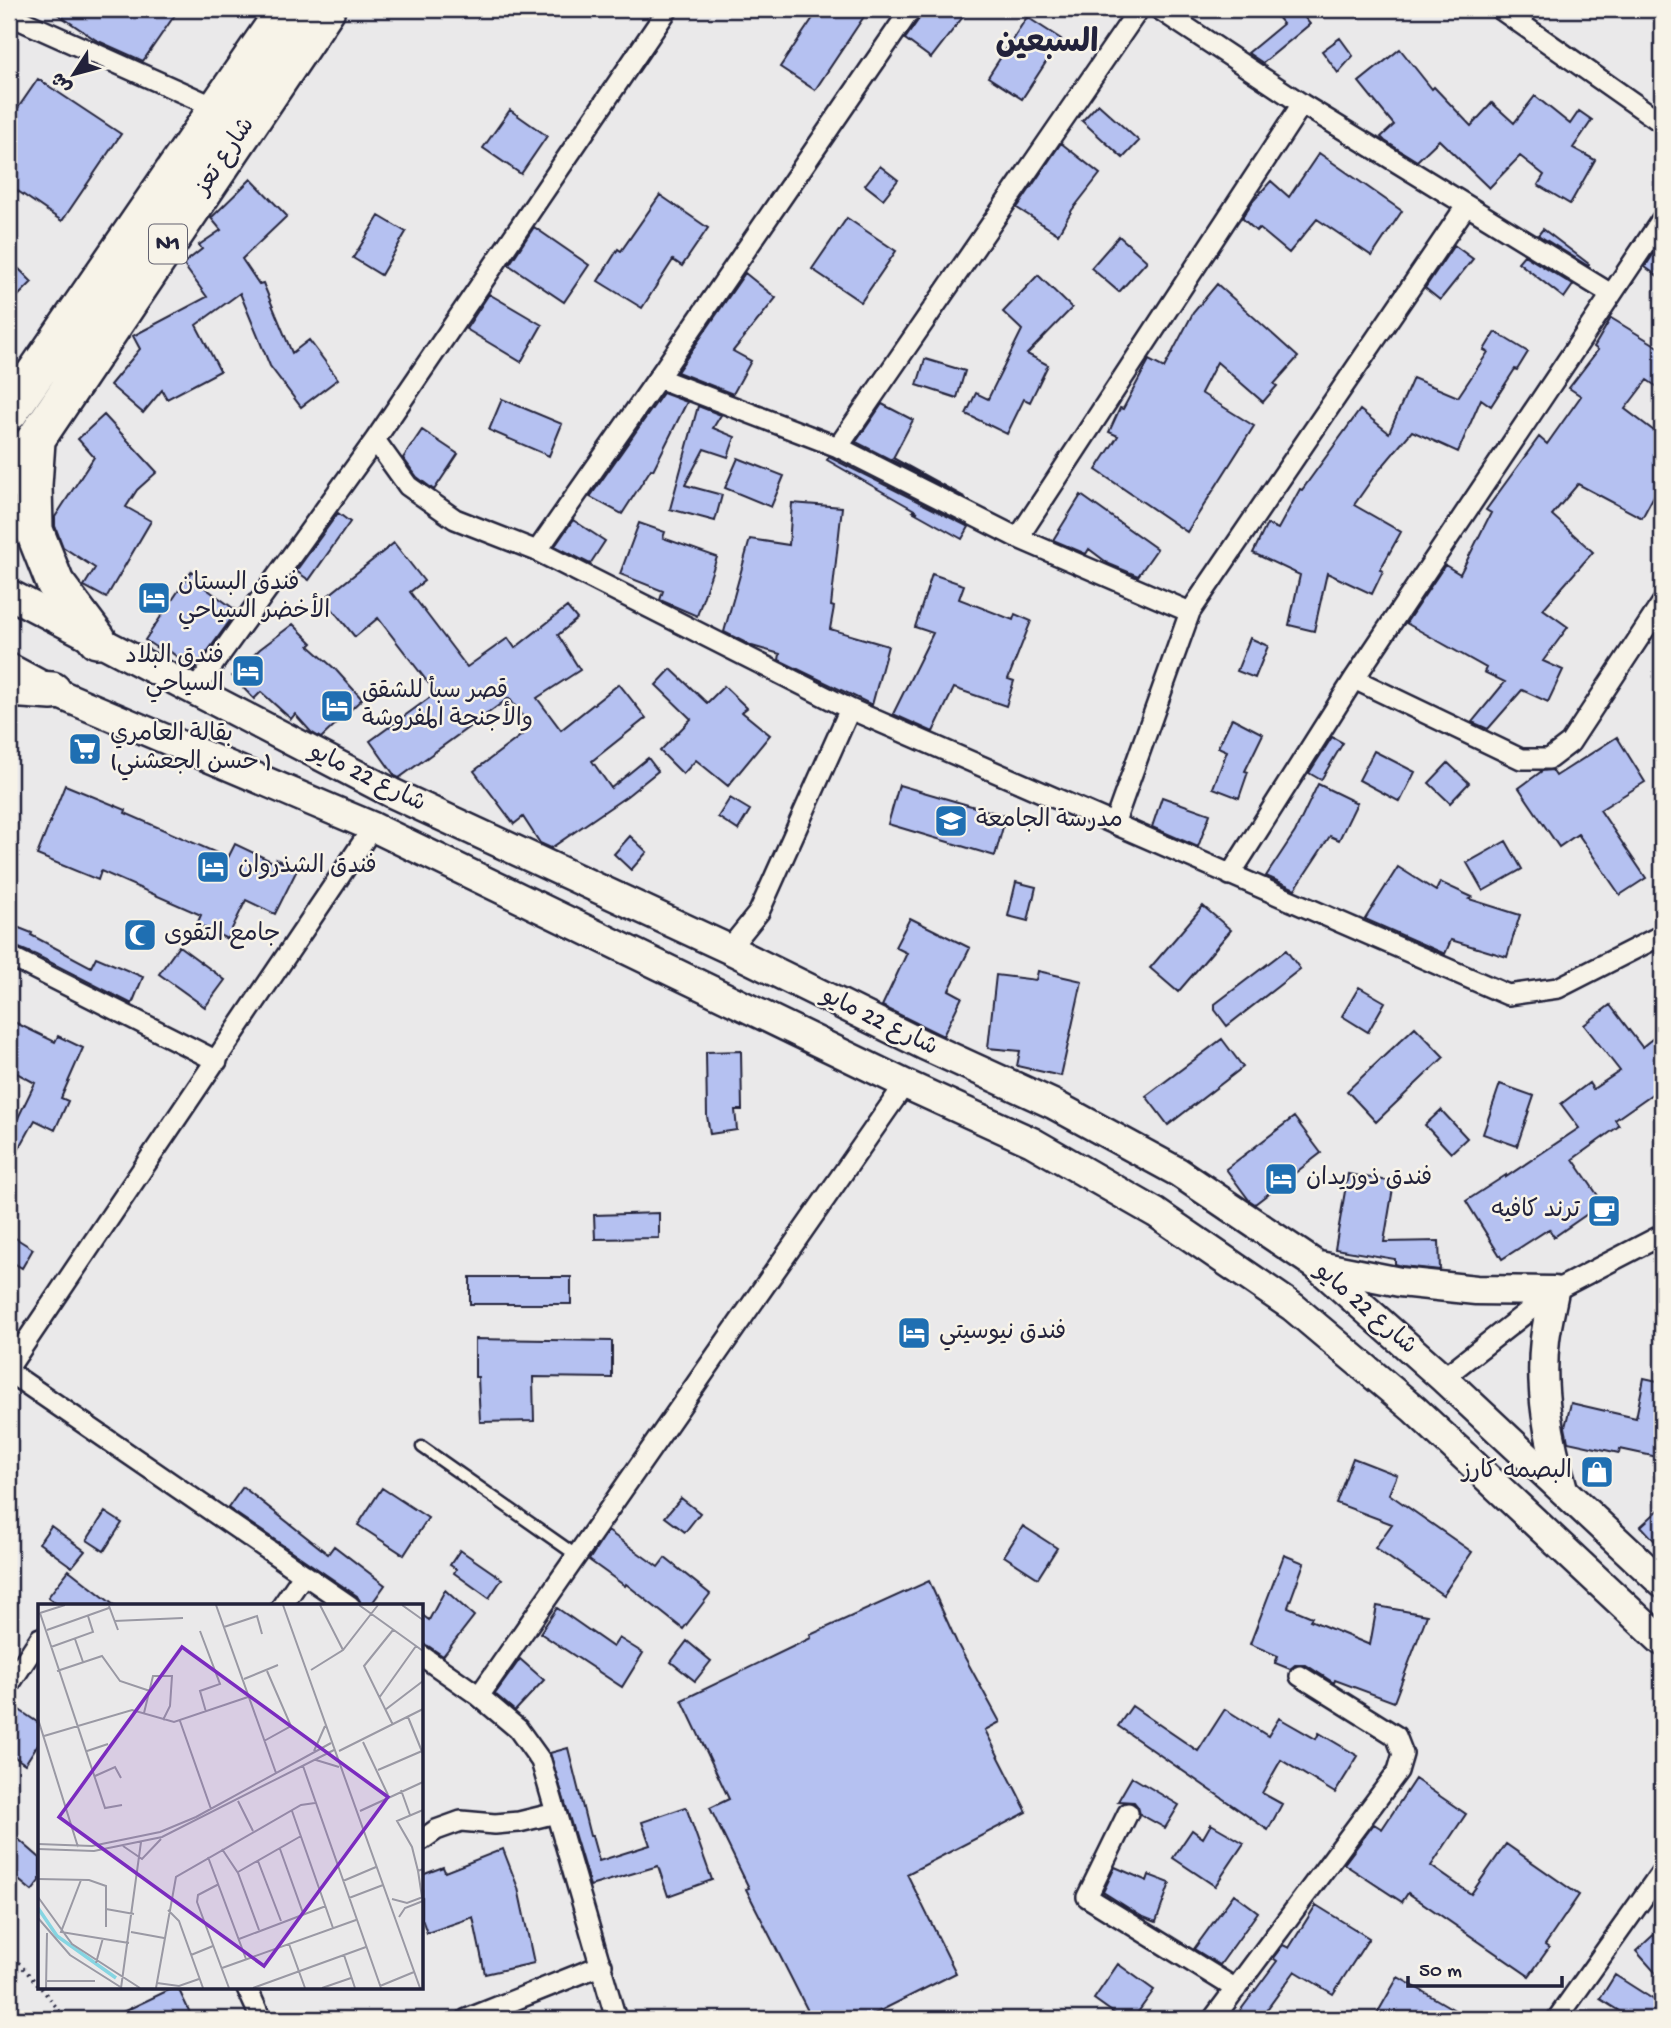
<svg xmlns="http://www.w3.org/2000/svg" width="1671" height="2028" viewBox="0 0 1671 2028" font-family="'Gochi Hand','Playpen Sans Arabic',sans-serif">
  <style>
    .building { fill: #b5c1f1; stroke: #22223b; stroke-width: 2 }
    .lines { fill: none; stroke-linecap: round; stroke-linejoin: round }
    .lane-casing { stroke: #22223b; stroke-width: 15 }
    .street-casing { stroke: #22223b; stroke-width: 24 }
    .secondary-casing { stroke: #22223b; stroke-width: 33 }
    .highway-casing { stroke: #22223b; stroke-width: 42 }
    .path { stroke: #22223b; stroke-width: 3.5; stroke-dasharray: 2 5; stroke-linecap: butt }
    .lane { stroke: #f7f3e8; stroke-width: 10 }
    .street { stroke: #f7f3e8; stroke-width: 19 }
    .secondary { stroke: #f7f3e8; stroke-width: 28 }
    .highway { stroke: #f7f3e8; stroke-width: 37 }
    .labels { text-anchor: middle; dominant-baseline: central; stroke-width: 5; stroke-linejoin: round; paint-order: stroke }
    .shield { fill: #f7f3e8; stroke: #62616f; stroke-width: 2 }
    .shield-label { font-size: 23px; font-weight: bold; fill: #22223b }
    .street-label { font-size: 24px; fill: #22223b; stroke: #f7f3e8 }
    .poi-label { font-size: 24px; fill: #22223b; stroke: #f7f3e8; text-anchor: start }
    .district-label { font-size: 32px; font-weight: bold; fill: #22223b; stroke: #f7f3e8 }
    .inset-river { fill: none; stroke: #86d5e2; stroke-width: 3.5 }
    .inset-road { fill: none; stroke: #9a99a4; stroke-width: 2 }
    .view { fill: #7b2cbf; fill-opacity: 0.15; stroke: #7b2cbf; stroke-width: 3.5 }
    .inset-edge { fill: none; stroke: #22223b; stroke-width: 3.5 }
  </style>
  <rect width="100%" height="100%" fill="#eae9ea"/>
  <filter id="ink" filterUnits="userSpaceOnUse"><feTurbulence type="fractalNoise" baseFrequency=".0143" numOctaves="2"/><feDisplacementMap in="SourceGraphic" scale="14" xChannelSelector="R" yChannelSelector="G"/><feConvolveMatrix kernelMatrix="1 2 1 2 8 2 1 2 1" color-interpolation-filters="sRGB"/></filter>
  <g filter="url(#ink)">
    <!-- building -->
    <path class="building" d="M50 9H179L143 61 96 40Z
      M819 9H869L815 90 780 67Z
      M923 9H969L931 58 905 39 921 16Z
      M1284 9H1316L1305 18 1310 24 1263 63 1248 53 1283 24 1276 16Z
      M1027 17 1061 39 1022 99 988 77Z
      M1340 38 1353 56 1338 73 1322 51Z
      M1400 49 1432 89 1434 87 1471 126 1492 103 1514 123 1535 96 1570 124 1579 111 1592 120 1573 148 1595 160 1570 204 1538 185 1544 175 1520 156 1489 188 1439 140 1417 161 1385 141 1381 137 1394 125 1359 82Z
      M38 79 121 134 62 221 9 185V121Z
      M1098 104 1139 141 1123 158 1082 121Z
      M510 110 547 136 521 174 483 148Z
      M1061 143 1100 174 1072 210 1058 234 1017 208Z
      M1319 153 1402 211 1372 256 1317 219 1289 253 1259 228 1256 231 1242 218 1253 201 1271 181 1289 197Z
      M880 166 898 180 883 199 865 185Z
      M251 179 287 216 242 259 259 284 263 283 292 353 309 340 338 379 301 407 270 366 240 293 196 325 220 371 167 399 162 390 143 413 110 385 140 349 133 336 207 297 183 264 202 249 199 245 221 230 211 218Z
      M660 195 708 228 682 266 673 260 642 308 598 281 618 249 621 251Z
      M379 216 406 232 381 275 353 258Z
      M847 218 896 251 861 302 812 269Z
      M534 227 589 265 564 302 509 265Z
      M1543 229 1589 264 1588 266 1538 235Z
      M1119 236 1147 261 1119 292 1091 268Z
      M1662 241V279L1645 267Z
      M1454 245 1473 259 1440 300 1425 288Z
      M1524 255 1573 285 1564 298 1518 262Z
      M19 269 32 282 9 305V279Z
      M745 273 776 298 733 351 751 361 733 394 677 372Z
      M1038 275 1072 308 1027 354 1048 365 1030 402 1024 399 1007 434 966 414 976 393 988 399 1022 330 1003 312Z
      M1217 284 1298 357 1274 384 1277 386 1263 402 1217 362 1201 393 1254 426 1187 532 1096 470 1118 436 1109 432 1120 408 1123 409 1149 360 1164 368 1193 313Z
      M489 294 542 325 521 362 466 329Z
      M1611 318 1662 349V390L1647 380 1625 409 1662 437V494L1657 490 1642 518 1578 484 1552 515 1593 552 1543 609 1568 627 1543 661 1563 670 1548 702 1522 690 1488 729 1472 722 1505 682 1484 672 1486 668 1406 623 1445 565 1460 574 1491 513 1486 510 1539 437 1547 444 1581 396 1569 388 1598 350 1594 347Z
      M1495 332 1528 352 1517 370 1515 369 1491 406 1481 399 1458 452 1412 431 1375 475 1354 505 1401 532 1380 570 1383 571 1372 594 1327 573 1314 631 1289 625 1300 575 1253 553 1267 524 1278 529 1300 489 1302 490 1360 410 1389 433 1413 378 1458 397 1488 352 1484 350Z
      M925 359 965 371 957 398 917 385Z
      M663 393 687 402 653 470 651 469 622 514 590 497Z
      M502 399 562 424 549 456 489 430Z
      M882 404 913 420 893 458 966 498 856 442Z
      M698 406 721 415 713 428 735 437 728 457 704 449 685 485 722 495 715 521 670 509Z
      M104 415 157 472 137 490 126 507 151 521 106 598 84 586 95 568 63 547 55 526V517L94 457 78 439Z
      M422 430 458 454 434 490 417 477 403 458Z
      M829 457 969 527 962 539 912 511 918 512 827 460Z
      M738 458 784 476 771 507 725 488Z
      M1081 495 1157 549 1138 576 1109 564 1089 549 1086 554 1053 540Z
      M792 503 842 507 831 606 834 607 830 629 888 646 872 705 779 660 780 654 752 646 724 632 750 539 789 545Z
      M338 513 350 522 309 580 296 571Z
      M573 520 605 541 590 564 555 546Z
      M639 523 665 532 663 538 717 557 697 616 660 600 663 591 620 574Z
      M394 543 424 581 410 592 467 667 508 638 515 648 567 607 577 619 558 635 580 670 537 698 561 730 619 684 646 718 592 761 611 788 648 758 658 771 627 796 551 848 540 843 523 817 514 824 474 771 531 728 509 698 399 778 395 776 370 741 436 693 378 618 355 637 324 599Z
      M192 571 207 582 204 587 237 611 194 670 163 646 160 650 145 640Z
      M932 574 964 585 959 599 1013 620 1015 614 1031 621 1008 679 1014 681 1006 706 954 688 933 732 893 714 933 633 915 627Z
      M293 624 312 643 309 646 335 669 362 699 321 738 311 732 295 714 291 719 261 692 254 699 232 676 260 649Z
      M1250 638 1268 646 1255 678 1237 671Z
      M671 669 707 703 724 686 747 708 742 712 770 735 728 786 696 760 683 774 660 751 691 719 656 685Z
      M1232 718 1263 734 1245 771 1248 772 1239 798 1213 788 1227 751 1218 747Z
      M1332 737 1343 743 1321 780 1309 773Z
      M1617 737 1645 782 1600 810 1646 878 1620 895 1578 834 1559 847 1519 788 1542 771 1552 770 1556 776Z
      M1374 751 1415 772 1400 802 1359 780Z
      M1448 763 1469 783 1450 803 1429 783Z
      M1318 784 1357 803 1339 840 1330 836 1295 889 1266 876 1295 832Z
      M65 785 126 810 125 813 228 858 235 844 275 863 276 859 297 870 275 914 246 900 227 939 197 924 201 915 101 871 98 880 37 855Z
      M899 785 1006 816 995 856 888 824Z
      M1162 797 1210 814 1198 847 1152 827Z
      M730 798 750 810 738 830 718 817Z
      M630 836 647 852 631 870 614 854Z
      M1506 841 1522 869 1483 891 1467 863Z
      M1398 867 1436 891 1440 882 1472 897 1469 899 1520 915 1507 957 1451 940 1445 954 1365 919Z
      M1016 882 1036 887 1028 921 1008 916Z
      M1203 906 1231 930 1178 992 1150 968Z
      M910 918 970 948 949 990 962 997 943 1036 882 1006 907 953 895 947Z
      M9 924 32 933 31 935 91 967 96 957 143 977 132 1004 36 955 9 944Z
      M179 946 225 980 205 1007 159 974Z
      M1286 950 1300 969 1227 1026 1215 1010V1004Z
      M1038 971 1082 981 1061 1076 1017 1066 1020 1051 988 1048 996 975 1036 980Z
      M1359 987 1385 1002 1368 1032 1342 1016Z
      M1610 1005 1642 1047 1662 1031V1087L1615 1120 1619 1126 1573 1159 1603 1203 1554 1237 1549 1229 1502 1259 1466 1201 1506 1175V1177L1579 1128 1561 1104 1589 1083 1593 1089 1620 1071 1584 1025Z
      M14 1022 55 1042 58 1036 83 1048 61 1098 68 1101 55 1130 35 1120 9 1167V1127L14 1118 17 1120 35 1083 9 1069V1033Z
      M1415 1027 1444 1057 1376 1122 1347 1091Z
      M1222 1039 1243 1067 1168 1125 1146 1096Z
      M741 1051 742 1110H735L737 1130 710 1134 707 1116 706 1052Z
      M1500 1084 1534 1096 1517 1146 1483 1134Z
      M1441 1110 1467 1138 1451 1153 1425 1125Z
      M1294 1117 1321 1153 1255 1204 1249 1200 1226 1169Z
      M1348 1174 1394 1182 1384 1242 1439 1241 1440 1270 1402 1266 1395 1264V1259L1335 1249Z
      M659 1213V1238L595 1239 594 1215Z
      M9 1234 33 1249 22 1268 9 1260Z
      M470 1277H571V1304H470Z
      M475 1339 612 1341V1378L533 1377 534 1421 480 1422 478 1377H475Z
      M1644 1378 1662 1382V1458L1620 1449 1619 1453 1568 1442 1565 1427 1571 1403 1636 1418Z
      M1353 1458 1397 1475 1389 1494 1472 1552 1443 1595 1375 1548 1392 1524 1336 1503Z
      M243 1487 328 1554 334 1546 385 1585 370 1606H362L357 1596 228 1508Z
      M382 1488 428 1518 404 1555 358 1525Z
      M681 1498 700 1513 685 1532 665 1517Z
      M1662 1507V1549L1641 1526Z
      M105 1512 122 1523 104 1551 87 1540Z
      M51 1526 85 1551 72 1567 39 1543Z
      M1023 1526 1057 1548 1038 1578 1004 1556Z
      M608 1531 658 1567 665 1558 710 1594 683 1629 626 1584 625 1586 589 1560Z
      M460 1550 502 1579 489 1598 454 1573 456 1569 450 1565Z
      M1284 1555 1304 1563 1288 1607 1312 1617 1310 1620 1370 1645 1377 1606 1427 1615 1394 1702 1335 1680 1334 1683 1306 1665H1295L1290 1669 1275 1663 1278 1656 1250 1644Z
      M69 1570 115 1606H59L48 1597Z
      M929 1581 957 1643 1000 1722 985 1730 1027 1812 907 1874 956 1973 864 2019H812L746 1889 749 1888 710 1808 729 1799 682 1700 811 1638 810 1635Z
      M445 1590 474 1616 443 1656 428 1646 422 1644V1615L429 1620Z
      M557 1608 613 1647 619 1638 643 1653 622 1687 540 1633Z
      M687 1641 711 1661 695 1681 671 1662Z
      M520 1659 544 1680 515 1711 495 1694Z
      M9 1703 40 1724V1741L25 1764 9 1753Z
      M1132 1706 1198 1751 1225 1709 1268 1736 1279 1718 1316 1739 1319 1733 1358 1756 1335 1793 1281 1760 1262 1793 1282 1804 1268 1830 1118 1726Z
      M568 1748 590 1836H592L599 1861 650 1845 642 1822 686 1807 712 1880 668 1896 658 1866 590 1886 550 1753Z
      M1132 1777 1179 1805 1165 1828 1140 1814 1138 1807 1134 1802 1118 1801Z
      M1415 1779 1466 1814 1431 1866 1471 1894 1506 1844 1579 1895 1545 1945 1549 1948 1529 1976 1408 1893 1402 1902 1344 1864 1374 1824 1382 1829Z
      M1211 1824 1244 1843 1215 1886 1173 1858 1192 1830 1203 1838Z
      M9 1831 40 1858V1881L32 1891 9 1872Z
      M503 1849 518 1888 534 1963 485 1974 473 1917 427 1933 422 1919V1875L443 1867 445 1872Z
      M1115 1867 1147 1881 1149 1875 1170 1883 1156 1922 1141 1916 1103 1892Z
      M1234 1894 1258 1912 1220 1965 1194 1949Z
      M1316 1905 1369 1938 1333 1994 1295 1971 1260 2019H1234L1277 1961 1273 1958 1283 1945 1289 1948Z
      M1662 1927V1980L1636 1951Z
      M1118 1964 1154 1990 1133 2019H1122L1094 1999Z
      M1615 1975 1662 2005V2019H1632L1600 1999Z
      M1398 1977 1470 2019H1374Z
      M173 1988H178L193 2019H108Z"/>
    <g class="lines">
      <defs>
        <path id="lane" d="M422 1447 576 1555"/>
        <path id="street" d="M1159 9 1302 104 1611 294
          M1500 9 1662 123
          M9 15 219 109
          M658 378 838 447 1018 538 1190 612
          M375 440 408 486 455 519 537 551 850 709 1508 995 1558 988 1662 935
          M838 447 1139 9
          M1018 538 1302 104
          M537 551 658 378 911 9
          M1354 679 1521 759H1549L1570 743 1662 603
          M194 691 375 440 668 9
          M1114 824 1190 612 1466 206
          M1230 875 1354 679 1662 219
          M729 949 759 912 850 709
          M9 956 217 1061
          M9 1367 373 827
          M9 1372 350 1606
          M1443 1378 1554 1291 1662 1235
          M282 1606 304 1574
          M422 1656 479 1696 518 1729 541 1761 616 2019
          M9 1685 40 1638
          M479 1696 905 1084
          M1128 1813 1087 1897 1236 1989
          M422 1840 436 1830 461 1821 495 1824 519 1822 556 1813
          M247 1988 261 2019
          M467 2019 602 1965
          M1213 2019 1398 1771 1403 1754 1396 1736 1300 1676
          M1557 2019 1662 1871"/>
        <path id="secondary" d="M9 594 392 793 729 949 924 1045 1053 1104 1178 1172 1316 1265 1443 1378 1662 1583
          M9 668 52 691 373 827 905 1084 1032 1142 1156 1213 1293 1307 1414 1409 1662 1641
          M1319 1266 1400 1282 1476 1290 1554 1291C1551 1307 1547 1323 1545 1339 1539 1390 1549 1440 1563 1489"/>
        <path id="highway" d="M9 412 286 9
          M36 441 33 485 34 530 55 583 97 639
          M9 479 326 9
          M9 688 52 691"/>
      </defs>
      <!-- lane casing -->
      <use href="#lane" class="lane-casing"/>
      <!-- street casing -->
      <use href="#street" class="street-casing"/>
      <!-- secondary casing -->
      <use href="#secondary" class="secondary-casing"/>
      <!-- highway casing -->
      <use href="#highway" class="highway-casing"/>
      <!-- path -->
      <path class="path" d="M9 1952 40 1987
        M41 1988 66 2019"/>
      <!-- lane -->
      <use href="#lane" class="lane"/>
      <!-- street -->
      <use href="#street" class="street"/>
      <!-- secondary -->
      <use href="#secondary" class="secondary"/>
      <!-- highway -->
      <use href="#highway" class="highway"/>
    </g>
  </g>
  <!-- icons -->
  <defs>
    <symbol id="hotel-square" viewBox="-11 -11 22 22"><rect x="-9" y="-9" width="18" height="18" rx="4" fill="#1f6fb2" stroke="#f7f3e8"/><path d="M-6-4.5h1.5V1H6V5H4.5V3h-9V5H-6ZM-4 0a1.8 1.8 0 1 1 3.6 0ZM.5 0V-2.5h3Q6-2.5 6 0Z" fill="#fff"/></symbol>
    <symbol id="supermarket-square" viewBox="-11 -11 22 22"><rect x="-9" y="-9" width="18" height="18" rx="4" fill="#1f6fb2" stroke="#f7f3e8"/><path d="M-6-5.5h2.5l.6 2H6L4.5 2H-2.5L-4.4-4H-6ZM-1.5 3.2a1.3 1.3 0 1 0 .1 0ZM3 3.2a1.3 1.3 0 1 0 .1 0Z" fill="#fff"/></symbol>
    <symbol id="school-square" viewBox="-11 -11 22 22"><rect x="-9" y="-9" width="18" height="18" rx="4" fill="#1f6fb2" stroke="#f7f3e8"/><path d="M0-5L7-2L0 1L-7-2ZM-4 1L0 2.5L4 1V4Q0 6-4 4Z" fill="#fff"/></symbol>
    <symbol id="mosque-square" viewBox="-11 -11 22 22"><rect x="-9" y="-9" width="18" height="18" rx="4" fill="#1f6fb2" stroke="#f7f3e8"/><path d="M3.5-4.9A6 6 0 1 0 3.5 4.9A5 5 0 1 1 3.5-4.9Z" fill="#fff"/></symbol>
    <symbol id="cafe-square" viewBox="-11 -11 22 22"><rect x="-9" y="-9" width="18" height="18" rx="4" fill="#1f6fb2" stroke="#f7f3e8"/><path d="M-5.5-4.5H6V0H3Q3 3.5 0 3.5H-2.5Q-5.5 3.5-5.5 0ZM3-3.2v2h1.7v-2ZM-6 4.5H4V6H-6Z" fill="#fff"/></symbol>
    <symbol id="shop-square" viewBox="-11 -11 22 22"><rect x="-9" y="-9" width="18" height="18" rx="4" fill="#1f6fb2" stroke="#f7f3e8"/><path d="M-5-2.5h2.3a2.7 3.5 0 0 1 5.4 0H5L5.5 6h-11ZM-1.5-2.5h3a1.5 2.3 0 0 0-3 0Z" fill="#fff"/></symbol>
  </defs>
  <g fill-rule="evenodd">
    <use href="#hotel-square" x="135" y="579" width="38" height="38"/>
    <use href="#hotel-square" x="229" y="652" width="38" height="38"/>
    <use href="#hotel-square" x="318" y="687" width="38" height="38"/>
    <use href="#supermarket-square" x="66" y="730" width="38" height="38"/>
    <use href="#school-square" x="932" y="802" width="38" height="38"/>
    <use href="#hotel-square" x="194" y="848" width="38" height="38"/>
    <use href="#mosque-square" x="121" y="916" width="38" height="38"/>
    <use href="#hotel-square" x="1262" y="1160" width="38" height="38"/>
    <use href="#cafe-square" x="1585" y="1192" width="38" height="38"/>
    <use href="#hotel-square" x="895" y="1314" width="38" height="38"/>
    <use href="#shop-square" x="1578" y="1453" width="38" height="38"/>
  </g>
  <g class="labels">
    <!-- shield labels -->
    <rect class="shield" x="149" y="224.5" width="38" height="39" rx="5"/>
    <g class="shield-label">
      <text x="168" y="244">N1</text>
    </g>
    <!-- street labels -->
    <g class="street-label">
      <text transform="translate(226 157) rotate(-56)">شارع تعز</text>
      <text transform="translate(367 779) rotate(26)">شارع 22 مايو</text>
      <text transform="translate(879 1023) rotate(26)">شارع 22 مايو</text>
      <text transform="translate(1365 1310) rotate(41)">شارع 22 مايو</text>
    </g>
    <!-- poi labels -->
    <g class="poi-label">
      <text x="178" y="584">فندق البستان<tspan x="178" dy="28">الأخضر السياحي</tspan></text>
      <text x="224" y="657" text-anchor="end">فندق البلاد<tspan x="224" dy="28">السياحي</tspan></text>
      <text x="362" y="692">قصر سبأ للشقق<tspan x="362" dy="28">والأجنحة المفروشة</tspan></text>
      <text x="110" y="735">بقالة العامري<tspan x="110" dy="28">(حسن الجعشني )</tspan></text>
      <text x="976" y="821">مدرسة الجامعة</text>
      <text x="238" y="867">فندق الشذروان</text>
      <text x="164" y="935">جامع التقوى</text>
      <text x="1306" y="1179">فندق ذوريدان</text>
      <text x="1580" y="1211" text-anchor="end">ترند كافيه</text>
      <text x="939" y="1333">فندق نيوسيتي</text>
      <text x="1572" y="1472" text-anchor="end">البصمه كارز</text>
    </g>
    <!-- district labels -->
    <g class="district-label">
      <text x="1047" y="45">السبعين</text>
    </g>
  </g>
  <!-- overview -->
  <g transform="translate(38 1604)">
    <rect width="385" height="385" fill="#eae9ea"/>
    <path class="inset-river" d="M0 304 19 332 78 374"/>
    <path class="inset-road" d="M178 1 238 169M245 1 382 384M282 1 305 46M321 1 385 47M364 1 385 16M71 2 80 26M2 9 67 204 84 201M2 9 27 1M76 17 145 14M186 23 219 12 224 30M9 26 71 4M355 26 326 62 355 121M162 27 182 80 162 87 168 108M37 35 45 58M13 43 55 28 50 12M273 66 305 46 340 1M19 67 64 52 82 77 112 87M206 75 240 61M341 94 378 42M347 106 385 77M106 109 115 72H134L132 102 125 116M370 113 385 150M0 115 40 243M142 117 173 205M6 132 94 106 136 118 210 93M226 137 253 122 229 67M325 138 350 191M49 147 70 140M276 147 287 122M301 147 385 105M278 156 301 163M265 162 343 384M340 166 384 147M57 172 77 163 83 174M363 186 372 211M200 197 215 227M254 207 295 324M322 207 385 178M0 240 54 242 122 228 158 213 293 139M85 242 104 255 123 235M0 245 56 247 124 233 296 146M184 245 200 269 221 326M242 245 265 309M170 253 208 355M220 257 243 317M380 267 374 243 359 217 385 206M200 268 263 232M0 275 51 276 68 282V323M43 276 23 328 91 339M305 277 338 263M181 280 160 291 159 298 191 384M0 293 34 340 102 384M384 293 380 267 385 265M311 294 345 281M354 295 369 299 385 293M68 305 96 310M130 306 141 317 165 384M361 313 367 304 385 297M0 314 32 351 84 384M93 328 126 334M201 335 288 302M251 340 267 384M153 351 175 342M306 351 317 384M58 359 65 334M184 364 318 316M8 377H57M119 379 141 382 161 375M342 382 376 368M8 384 9 329M83 384 103 238M118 384 138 273 263 201 277 199M215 384 328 343M284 384 313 374"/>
    <path class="view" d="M144 43 350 193 226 362 21 213Z"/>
    <rect width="385" height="385" class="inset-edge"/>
  </g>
  <!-- margin -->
  <rect width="1671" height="2028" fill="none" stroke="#f7f3e8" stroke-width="35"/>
  <rect x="18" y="18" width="1636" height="1993" fill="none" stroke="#22223b" stroke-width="2.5" filter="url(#ink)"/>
  <!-- north arrow -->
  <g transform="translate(74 74) rotate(234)" stroke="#f7f3e8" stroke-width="5" paint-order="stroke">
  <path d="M0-5L12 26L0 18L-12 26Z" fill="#22223b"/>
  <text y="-10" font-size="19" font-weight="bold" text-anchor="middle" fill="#22223b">ش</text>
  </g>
  <!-- scale -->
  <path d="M1408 1976v10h154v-10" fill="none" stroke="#22223b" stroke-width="3.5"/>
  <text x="1419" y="1976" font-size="21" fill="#22223b" stroke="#f7f3e8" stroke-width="5" paint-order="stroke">50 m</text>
</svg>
